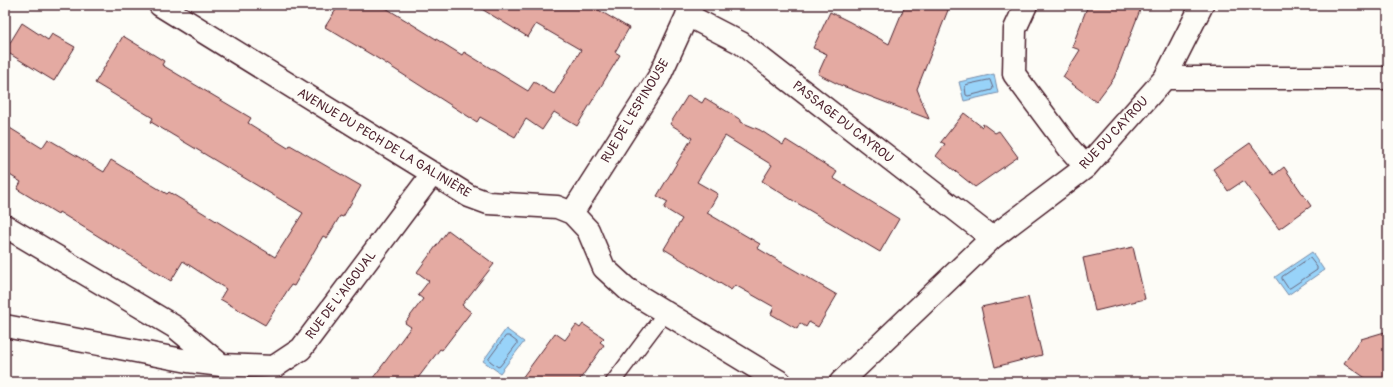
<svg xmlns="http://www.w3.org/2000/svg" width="1393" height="387" viewBox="0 0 1393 387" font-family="Pangolin,sans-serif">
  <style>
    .water { fill: #98d3f9; stroke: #798ba7 }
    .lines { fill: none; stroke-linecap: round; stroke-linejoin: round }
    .shore { stroke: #69677d; stroke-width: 1 }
    .building { fill: #e4aaa2; stroke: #4a1f2b }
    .lane-casing { stroke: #4a1f2b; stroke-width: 17 }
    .street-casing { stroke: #4a1f2b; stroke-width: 25 }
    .lane { stroke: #fdfcf7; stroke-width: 14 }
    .street { stroke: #fdfcf7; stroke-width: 22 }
    .labels { text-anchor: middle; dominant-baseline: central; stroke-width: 3; stroke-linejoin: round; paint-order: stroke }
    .street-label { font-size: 13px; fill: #4a1f2b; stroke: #fdfcf7 }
  </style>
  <rect width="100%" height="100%" fill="#fdfcf7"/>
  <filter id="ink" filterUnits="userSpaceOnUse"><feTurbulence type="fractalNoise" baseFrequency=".025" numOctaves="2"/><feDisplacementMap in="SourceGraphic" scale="8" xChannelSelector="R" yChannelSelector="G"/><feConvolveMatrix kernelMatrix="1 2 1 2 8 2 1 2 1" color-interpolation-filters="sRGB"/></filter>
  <g filter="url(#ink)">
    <!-- water -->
    <path class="water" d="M994 74 998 93 964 101 959 82Z
      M1312 252 1324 270 1288 295 1275 277Z
      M506 329 524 342 500 373 483 361Z"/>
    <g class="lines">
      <!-- shore -->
      <path class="shore" d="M990 80 993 88 992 90 968 96 966 95 965 87 966 85Z
        M1310 258 1317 267V270L1290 288H1288L1282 279V277Z
        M506 336H509L517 342V344L500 366 498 367 490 361 489 359Z"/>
    </g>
    <!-- building -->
    <path class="building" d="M339 5H381L462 55 464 52 528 91 534 82 554 94 581 50 536 24 528 37 475 5H590L629 28 615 52 620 55 577 126 554 112 542 130 526 119 515 137 480 117 477 122 382 61 325 27Z
      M905 5H950L917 89 929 119 840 85 818 74 827 54 813 48 830 12 850 22 889 44Z
      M1088 5H1142L1114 78 1096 102 1063 77 1080 50 1072 47Z
      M22 23 48 40 52 34 75 47 54 81 5 51Z
      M123 36 164 61 162 65 251 118 248 123 288 148 290 145 361 186 343 217 340 216 327 238 323 236 294 286 291 285 265 325 220 299 226 289 183 261 171 281 59 212 58 214 17 189 21 182 5 172V125L42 148 48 139 104 172 111 160 167 194 169 192 275 257 303 213 151 122 153 118 95 83Z
      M688 95 702 103 705 98 741 120V122L760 130 783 145 786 140 837 172 833 178 899 219 880 252 797 203 762 181 772 165 725 136 697 182 718 194 707 213 760 244 757 248 837 295 818 327 809 322 806 327 800 323 797 329 771 314 774 307 735 285 731 290 664 249 682 219 664 208 668 202 657 196 692 138 670 124Z
      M964 113 982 127 983 124 995 133 999 131 1018 157 975 187 936 156 945 144 941 142Z
      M1250 143 1274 175 1284 167 1311 206 1279 229 1243 181 1228 191 1213 169Z
      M448 230 494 264 462 305 471 312 442 350 440 349 415 382H370L411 327 405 323 423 299 418 295 429 281 417 272Z
      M1133 247 1145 299 1095 311 1083 258Z
      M1028 297 1042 355 995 367 981 307Z
      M583 324 604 338 600 342 604 345 578 382H519L555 333 565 340 576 325 580 328Z
      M1388 331V382H1371L1344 363 1361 339Z"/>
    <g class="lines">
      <defs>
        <path id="lane" d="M613 382 665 313"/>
        <path id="street" d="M160 5 469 196 488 203 557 207 572 213 588 230 604 268 627 289 780 382
          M1026 5 1015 29 1014 74 1069 148 1086 167
          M687 15 741 43 992 238
          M1165 78 1202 5
          M572 213 659 77 692 5
          M5 226 175 327 221 365
          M5 326 188 361 221 365 274 367 301 349 433 173
          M841 382 992 238 1086 167 1165 78H1388"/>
      </defs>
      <!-- lane casing -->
      <use href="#lane" class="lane-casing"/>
      <!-- street casing -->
      <use href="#street" class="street-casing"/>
      <!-- lane -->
      <use href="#lane" class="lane"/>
      <!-- street -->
      <use href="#street" class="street"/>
    </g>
  </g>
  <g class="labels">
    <!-- street labels -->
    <g class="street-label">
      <text transform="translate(635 111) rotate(-59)">RUE DE L'ESPINOUSE</text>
      <text transform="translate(843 122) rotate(38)">PASSAGE DU CAYROU</text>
      <text transform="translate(1114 133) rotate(-47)">RUE DU CAYROU</text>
      <text transform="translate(384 143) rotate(31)">AVENUE DU PECH DE LA GALINIÈRE</text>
      <text transform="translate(341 295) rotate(-53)">RUE DE L'AIGOUAL</text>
    </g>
  </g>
  <!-- margin -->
  <rect width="1393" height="387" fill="none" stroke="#fdfcf7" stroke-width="20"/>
  <rect x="10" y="10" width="1373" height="367" fill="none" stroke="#4a1f2b" stroke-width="1.5" filter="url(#ink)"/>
</svg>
